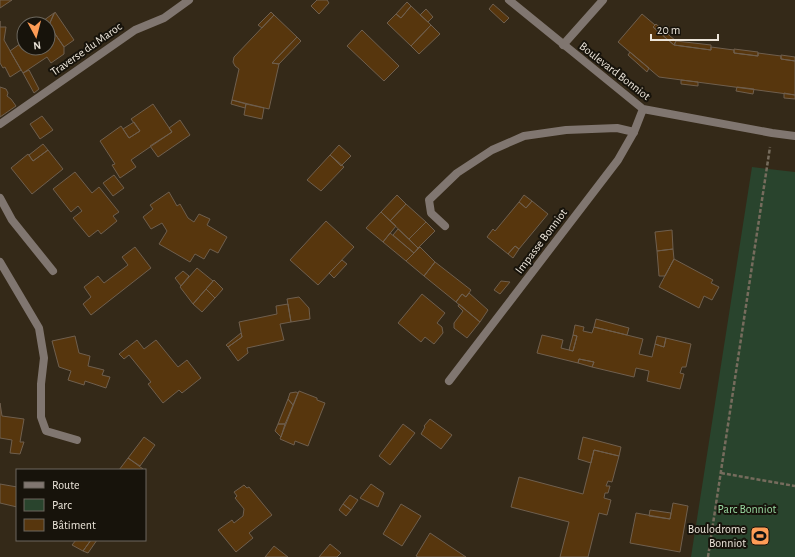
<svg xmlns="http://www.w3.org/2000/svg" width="795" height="557" viewBox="0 0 795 557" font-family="'Alegreya Sans',sans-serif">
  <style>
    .green { fill: #29442d }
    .building { fill: #57360d; stroke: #6f5f4e }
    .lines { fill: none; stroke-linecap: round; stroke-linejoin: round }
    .path { stroke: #766c5d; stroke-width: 2.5; stroke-dasharray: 4 2; stroke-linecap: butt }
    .service { stroke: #807670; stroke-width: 8 }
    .minor { stroke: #807670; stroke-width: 8 }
    .labels { text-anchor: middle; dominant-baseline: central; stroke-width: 4; stroke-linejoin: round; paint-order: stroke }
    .street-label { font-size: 12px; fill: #ece5da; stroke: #17130b }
    .park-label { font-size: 12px; fill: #98d8a0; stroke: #17130b }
    .poi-label { font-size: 12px; fill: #ece5da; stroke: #17130b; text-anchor: end }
  </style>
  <rect width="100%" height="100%" fill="#342918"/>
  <!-- green -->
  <path class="green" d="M752 167 795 172V557H691Z"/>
  <!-- building -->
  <path class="building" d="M0 0H12L0 8Z
    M317 0H327L329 3 319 14 311 6Z
    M407 2 411 6 401 18 396 14Z
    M493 4 509 18 504 23 489 9Z
    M411 6 431 25 411 46 387 23 396 14 401 18Z
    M426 9 433 17 428 22 420 15Z
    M55 12 74 40 64 47 49 25Z
    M271 12 274 15 262 28 258 25Z
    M54 13 49 25 41 24 40 23Z
    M642 14 655 25 653 27 674 45 711 50V47L734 50V53L758 56V53L781 56V59L795 61V95L659 77 618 42Z
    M274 15 297 37 272 63 279 64 269 109 232 100 239 69 235 66 233 62 234 57Z
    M0 21V27H6L4 40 21 70 10 77 5 67 3 68 0 63Z
    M656 24 676 41 674 45 653 27Z
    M48 25H49L64 47V54L51 63 47 57 23 73 10 51 24 41V48H48Z
    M431 25 440 34 419 54 411 46Z
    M362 30 399 66 384 81 347 46Z
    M297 37 301 41 279 64 272 63Z
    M676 41 711 45V50L674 45Z
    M734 49 758 52V56L734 53Z
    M630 52 649 68 647 72 628 55Z
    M781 55 795 57V61L781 59Z
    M29 70 39 89 34 93 23 73Z
    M681 80 698 82V86L681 84Z
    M0 87 6 89 8 93 7 96 11 99 16 106 0 117Z
    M737 87 754 89 753 94 736 91Z
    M784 93 795 95V99L784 98Z
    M232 100 246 104 245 108 231 104Z
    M153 104 172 132 131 160 136 167 120 178 112 165 115 164 100 141 121 126 129 138 140 131 131 119Z
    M246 104 264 108 262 119 244 115Z
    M42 116 53 130 40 139 30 124Z
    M180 120 190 135 158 157 150 146 172 132 169 128Z
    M134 122 140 131 129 138 123 129Z
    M43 144 48 150 33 161 29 155Z
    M339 145 351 156 341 166 330 155Z
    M48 150 63 169 32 194 11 168 28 154 33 161Z
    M330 155 344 167 321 191 307 180Z
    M75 172 92 193 99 187 119 212 113 216 117 221 101 234 98 230 89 237 73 218 82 211 78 206 71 212 53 189Z
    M114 175 124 188 113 196 103 183Z
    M169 192 177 206 180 204 188 218 194 222 199 214 210 219 207 225 227 237 218 253 210 249 204 259 195 254 190 262 159 244 167 231 162 223 151 229 143 217 153 209 150 205Z
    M397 195 406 204 390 221 381 212Z
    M524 195 532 201 526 208 519 202Z
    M532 201 548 214 519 249 515 246 508 254 487 237 493 229 495 231 519 202 526 208Z
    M406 204 426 222 409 239 390 221Z
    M381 212 396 226 383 242 366 228Z
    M326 221 354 247 318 285 290 260Z
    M426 222 435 231 418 248 409 239Z
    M398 229 418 248 414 253 393 235Z
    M672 230 673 249 657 251 655 232Z
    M390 233 414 253 406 261 383 242Z
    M515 246 519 249 513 258 508 254Z
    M135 247 151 268 91 315 83 304 91 297 84 287 98 276 104 283 128 265 122 257Z
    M420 247 435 262 424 276 406 261Z
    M673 249 674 259 665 276H659L657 251Z
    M674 259 713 280 711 283 719 287 712 300 704 296 699 308 659 287Z
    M342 260 347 264 334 278 329 273Z
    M435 262 471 290 466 297 462 294 456 302 424 276Z
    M197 268 213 281 193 304 180 287Z
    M183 271 189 276 181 286 175 278Z
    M214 280 223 289 215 298 206 289Z
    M501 281 510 282 500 294 494 290Z
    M206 289 215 298 202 312 193 304Z
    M469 293 488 310 480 322 456 302 462 294 466 297Z
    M422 294 445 313 437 323 442 327 443 333 434 344 425 337 421 342 398 323Z
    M299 297 309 308 310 319 291 322 287 299Z
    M288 304 291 322 280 324 284 340 247 348 248 353 238 361 228 347 242 337 239 322 277 314 276 306Z
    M459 304 480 322 467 338 454 328V323L463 311 458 306Z
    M596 319 629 328 627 335 594 327Z
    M575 325 584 327 583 331 592 333 594 327 643 339 639 354 652 357 655 344 664 347 666 338 691 344 686 367H682L680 373 684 374 680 389 647 381 649 371 636 368 634 377 592 367 594 362 579 359 578 363 537 353 542 335 563 340 561 348 573 351 577 336 573 335Z
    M241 333 242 337 228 347 226 345Z
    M573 335 577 336 573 351 569 350Z
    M75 336 79 353 90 356 88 366 104 370 102 375 110 377 106 388 85 381 84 385 68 380 71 371 59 367 52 341Z
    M657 336 666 338 664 347 655 344Z
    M137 340 144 349 156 340 178 367 187 360 201 378 182 393 179 390 163 403 148 384 151 382 129 355 124 359 119 354Z
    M579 359 594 362 592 367 578 363Z
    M299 391 317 398V400L325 403 308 446 295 441 294 445 280 439Z
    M296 392 298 393 293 405 288 399 290 393Z
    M288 399 293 405 285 424H278Z
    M0 403 2 416 24 419 20 442H24L20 454 10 453 12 440 0 438Z
    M430 419 452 435 441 449 421 434 425 427 424 426Z
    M278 424H285L281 437 275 431Z
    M403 424 415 433 390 465 379 456Z
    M144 437 155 445 140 466 128 458Z
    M583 437 621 447 619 456 594 450 591 463 578 459Z
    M594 450 619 456 612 482 608 481 606 486H610L608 493H605L604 498 611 500 607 515 599 513 588 557H560L569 522 511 507 519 477 583 494Z
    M128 458 143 469 142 470H119Z
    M0 484 17 487V507L0 503Z
    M371 484 384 493 378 507 360 498Z
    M244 485 247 488 249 487 272 515 249 533 253 538 236 552 218 530 232 520 234 523 243 516 244 509 235 498 237 496 234 492Z
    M350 495 358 500 351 510 343 504Z
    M673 503 688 506 680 552 630 543 636 513 670 519Z
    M343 504 351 510 346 516 339 510Z
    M401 504 421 516 402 546 383 534Z
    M650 510 671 513 670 519 649 516Z
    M430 533 466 557H418L416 556Z
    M76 540H91L83 551 72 545Z
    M91 540H97L88 553 83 551Z
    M330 544 341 553 337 557H319Z
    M274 546 288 557H265Z"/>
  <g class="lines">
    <!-- path -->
    <path class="path" d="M721 473 795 486
      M708 557 770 147"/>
    <!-- service -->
    <path class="service" d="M563 45 603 0
      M0 198 12 220 53 271
      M445 226 431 213 429 200 457 173 492 150 524 136 566 130 617 128 634 132
      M0 262 39 328 44 358 41 384V417L46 431 77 440"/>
    <!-- minor -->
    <path class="minor" d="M509 0 643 109 772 133 795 136
      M0 124 135 30 164 18 189 0
      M449 381 618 160 634 132 643 109"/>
  </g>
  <!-- icons -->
  <defs>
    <symbol id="stadium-square" viewBox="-11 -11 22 22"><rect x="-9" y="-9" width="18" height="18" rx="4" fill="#fd9c56" stroke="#17130b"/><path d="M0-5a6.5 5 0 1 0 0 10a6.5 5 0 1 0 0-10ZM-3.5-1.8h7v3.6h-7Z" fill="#111"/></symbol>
  </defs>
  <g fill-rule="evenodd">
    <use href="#stadium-square" x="749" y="525" width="22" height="22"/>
  </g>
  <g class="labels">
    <!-- street labels -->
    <g class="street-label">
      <text transform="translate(86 49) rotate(-35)">Traverse du Maroc</text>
      <text transform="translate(615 71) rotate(38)">Boulevard Bonniot</text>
      <text transform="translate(541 241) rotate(-53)">Impasse Bonniot</text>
    </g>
    <!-- park labels -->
    <g class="park-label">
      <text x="747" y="509">Parc Bonniot</text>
    </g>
    <!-- poi labels -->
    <g class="poi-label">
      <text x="746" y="529">Boulodrome<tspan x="746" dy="14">Bonniot</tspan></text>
    </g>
  </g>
  <!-- legend -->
  <rect x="16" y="469" width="130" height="72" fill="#17130b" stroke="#6c675e"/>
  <rect x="24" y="482" width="20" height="6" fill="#807670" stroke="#6c675e"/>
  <text x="52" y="489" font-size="12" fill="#ece5da">Route</text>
  <rect x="24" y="499" width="20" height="12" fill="#29442d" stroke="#6c675e"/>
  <text x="52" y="509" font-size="12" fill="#ece5da">Parc</text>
  <rect x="24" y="519" width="20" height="12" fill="#57360d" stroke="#6c675e"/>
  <text x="52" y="529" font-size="12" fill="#ece5da">Bâtiment</text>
  <!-- north arrow -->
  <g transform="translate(36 36) rotate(173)"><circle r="19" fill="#17130b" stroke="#6c675e"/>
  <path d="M0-3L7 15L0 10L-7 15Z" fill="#fd9c56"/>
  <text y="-6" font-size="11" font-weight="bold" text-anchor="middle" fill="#ece5da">N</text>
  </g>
  <!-- scale -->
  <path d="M651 34v6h67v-6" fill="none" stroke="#ece5da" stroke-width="2"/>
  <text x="657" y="34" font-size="12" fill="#ece5da" stroke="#17130b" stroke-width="3" paint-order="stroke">20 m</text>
</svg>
